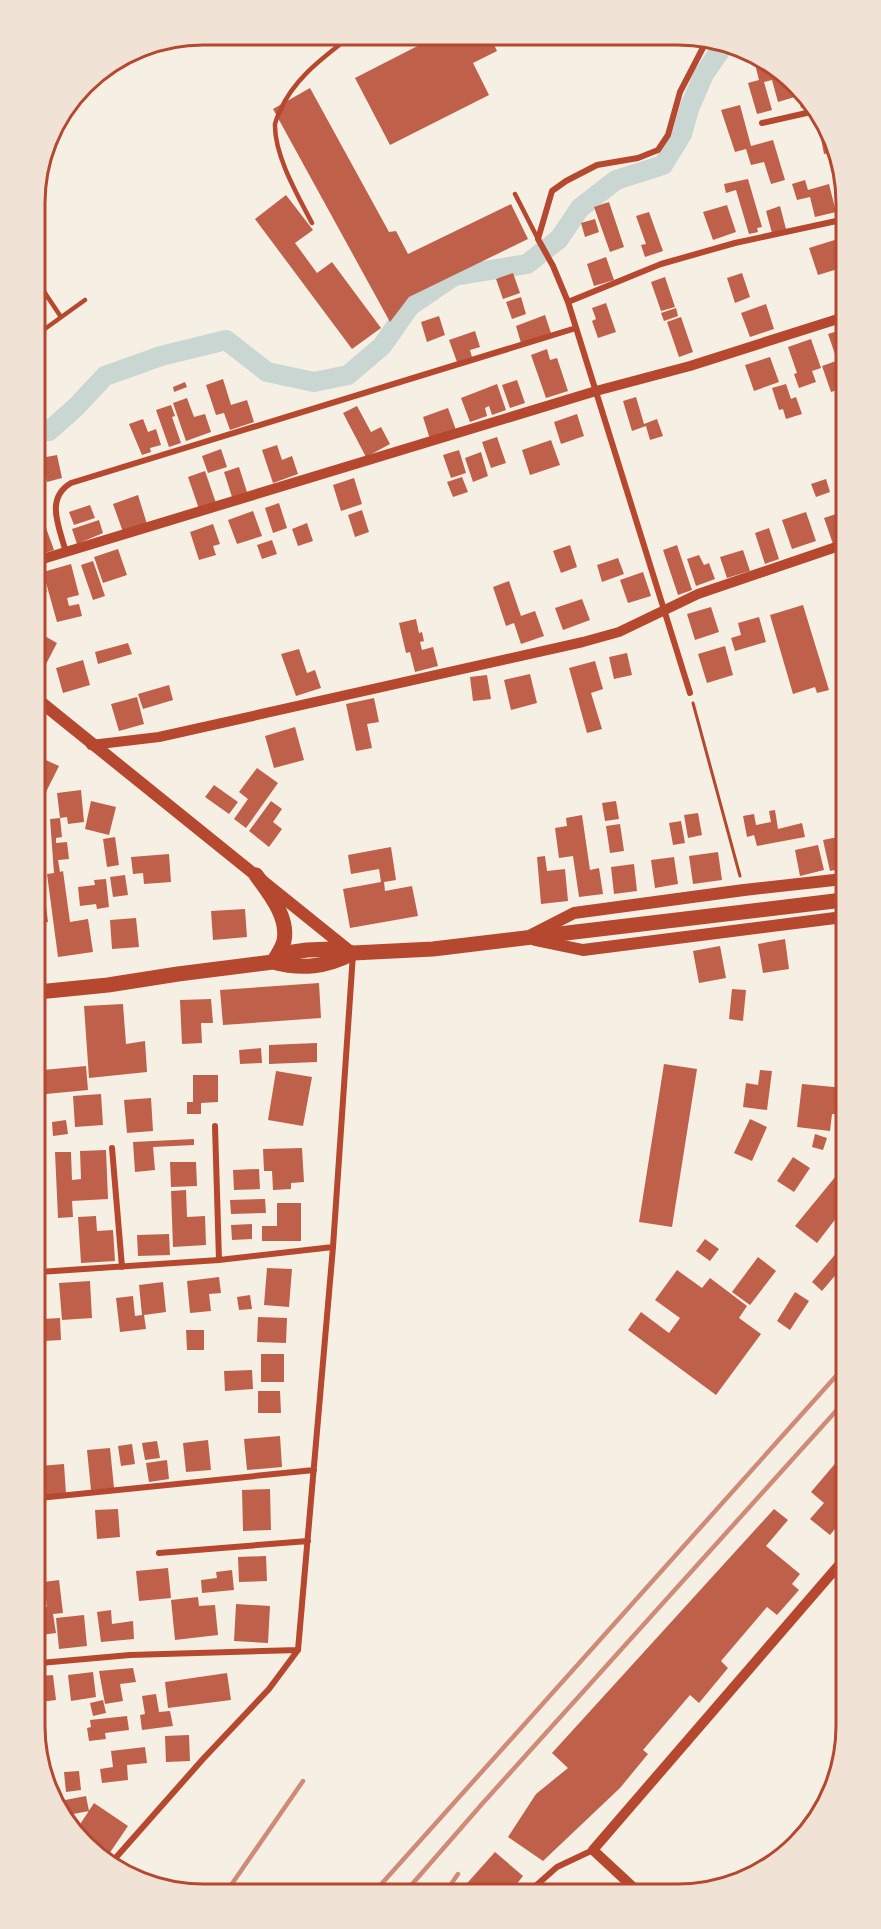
<svg xmlns="http://www.w3.org/2000/svg" width="881" height="1929" viewBox="0 0 881 1929" font-family="Raleway,sans-serif">
  <style>
    .lines { fill: none; stroke-linecap: round; stroke-linejoin: round }
    .canal { stroke: #c9d6d2; stroke-width: 20 }
    .building { fill: #bf614a }
    .path { stroke: #b5482f; stroke-width: 3 }
    .service { stroke: #b5482f; stroke-width: 4.5 }
    .minor { stroke: #b5482f; stroke-width: 6 }
    .tertiary { stroke: #b5482f; stroke-width: 10 }
    .secondary { stroke: #b5482f; stroke-width: 12 }
    .primary { stroke: #b5482f; stroke-width: 15 }
    .rail { stroke: #cf8b77; stroke-width: 4.5 }
    .rim { fill: none; stroke: #b5482f; stroke-width: 3 }
  </style>
  <rect width="100%" height="100%" fill="#f6efe4"/>
  <g class="lines">
    <!-- canal -->
    <path class="canal" d="M36 432 49 431 76 407 105 376 161 356 226 340 267 372 314 382 348 375 382 346 410 306 454 276 527 264 559 239 580 208 616 180 663 165 682 134 689 109 704 74 724 45"/>
  </g>
  <!-- building -->
  <path class="building" d="M196 36 177 46 174 40Z
    M437 36H490L497 51 473 63 489 95 390 145 355 78Z
    M766 65 772 68 773 71 776 70 789 77 808 106 801 108 798 96 778 102 772 80 764 82 772 110 757 114 748 83 759 80 756 68Z
    M310 88 389 232 396 231 408 254 511 204 528 239 409 297 390 322 273 109Z
    M740 105 751 146 773 140 785 180 771 184 764 162 751 165 746 149 735 152 721 110Z
    M818 123 836 152 824 154Z
    M838 155 841 159V167L832 170 828 158Z
    M748 179 762 227 757 228 758 232 749 234 736 190 726 193 724 184Z
    M805 180 808 190 829 184 836 212 815 217 810 197 797 200 792 184Z
    M286 195 313 230 295 243 317 273 332 262 381 328 352 349 255 219Z
    M609 202 624 247 610 252 594 207Z
    M727 205 736 232 713 240 703 212Z
    M780 206 786 229 772 233 766 211Z
    M649 212 663 251 645 257 641 245 646 244 636 216Z
    M595 219 599 232 585 237 581 223Z
    M841 238V268L818 275 809 248Z
    M606 257 614 280 594 286 587 264Z
    M513 273 520 293 503 299 496 279Z
    M742 273 750 297 735 303 727 278Z
    M665 277 675 307 661 311 651 282Z
    M521 297 526 314 512 319 506 302Z
    M606 303 616 332 598 338 592 321 596 319 592 308Z
    M766 304 774 329 750 337 741 313Z
    M676 308 678 316 664 321 661 313Z
    M545 315 551 333 521 343 516 326Z
    M439 316 445 335 427 342 421 322Z
    M681 317 693 352 679 357 667 322Z
    M841 330V355L836 357 828 334Z
    M475 331 480 347 470 350 472 357 457 362 449 340Z
    M811 339 821 368 812 371 816 382 799 388 794 374 797 373 788 347Z
    M547 349 550 360 557 358 568 391 546 398 531 355Z
    M770 357 779 382 754 391 745 365Z
    M836 361 841 376V389L831 392 822 366Z
    M223 379 231 405 247 400 254 422 230 430 224 413 216 415 206 385Z
    M517 380 525 403 510 408 502 385Z
    M185 382 187 387 174 392 173 387Z
    M497 384 506 410 492 415 489 406 485 408 487 416 470 422 461 398Z
    M786 384 791 399 796 397 802 414 786 419 783 409 779 410 772 388Z
    M636 397 644 424 657 419 663 436 650 440 646 426 632 431 623 401Z
    M187 398 194 417 205 414 211 432 186 441 173 403Z
    M171 405 175 416 172 417 181 443 169 447 156 410Z
    M357 406 371 432 381 427 390 444 366 457 343 413Z
    M448 408 456 430 430 439 423 417Z
    M577 414 584 436 561 444 554 422Z
    M143 419 148 432 156 429 161 445 150 448 151 452 142 455 129 424Z
    M497 437 506 463 491 468 482 442Z
    M551 440 560 465 530 475 522 450Z
    M277 445 282 460 292 456 298 474 273 483 262 450Z
    M221 449 227 467 208 473 202 456Z
    M459 450 466 473 451 478 443 455Z
    M481 452 488 476 473 482 465 458Z
    M57 455 62 478 47 482 41 458Z
    M239 467 247 492 232 497 224 472Z
    M205 471 216 503 199 509 188 477Z
    M462 477 468 492 453 497 447 482Z
    M354 478 362 504 341 511 333 485Z
    M826 479 830 492 816 497 811 484Z
    M138 495 147 524 123 532 113 504Z
    M279 503 287 528 273 533 265 508Z
    M90 505 95 518 74 525 69 512Z
    M362 510 369 532 355 537 348 515Z
    M253 511 262 536 237 544 228 520Z
    M806 512 816 541 792 549 782 520Z
    M842 512V540L833 544 824 518Z
    M99 520 103 533 77 544 72 529Z
    M307 523 313 541 298 546 292 529Z
    M213 524 220 544 213 546 216 555 199 560 190 532Z
    M45 525 54 550 36 556V528Z
    M769 528 779 559 765 564 755 533Z
    M272 540 277 554 262 559 257 545Z
    M570 545 577 567 561 573 553 551Z
    M677 545 692 590 678 595 663 550Z
    M118 549 127 575 103 583 94 557Z
    M743 550 750 571 727 578 720 557Z
    M699 555 704 565 709 563 715 579 696 586 687 559Z
    M618 558 624 574 602 582 597 565Z
    M93 561 105 596 93 600 81 565Z
    M71 564 79 595 67 598 69 606 79 604 82 616 57 622 43 572Z
    M643 572 651 596 628 603 620 580Z
    M36 579 47 591 36 601Z
    M509 581 521 616 535 611 544 636 521 644 514 623 506 626 493 587Z
    M582 599 590 620 563 630 555 608Z
    M803 605 829 690 817 693 815 687 793 694 770 615Z
    M711 607 719 632 695 640 687 614Z
    M759 617 766 642 735 651 731 638 741 635 738 623Z
    M416 619 419 633 422 632 424 641 420 642 422 650 433 647 438 666 415 672 410 652 406 653 399 623Z
    M36 631 57 643 46 664 37 659Z
    M128 643 132 654 98 664 95 652Z
    M725 646 733 675 707 683 698 654Z
    M299 649 307 673 315 670 321 688 296 696 281 654Z
    M627 653 632 675 614 679 609 657Z
    M83 660 90 685 63 693 56 668Z
    M595 661 603 689 591 693 602 729 587 733 569 668Z
    M530 674 537 703 511 710 504 680Z
    M487 675 491 699 473 701 470 677Z
    M169 685 173 700 143 709 138 694Z
    M137 697 144 724 119 731 111 704Z
    M374 698 379 722 367 724 372 748 356 751 346 704Z
    M295 727 304 760 274 768 265 736Z
    M37 756 59 766 46 792 37 787Z
    M257 768 278 783 246 828 234 819 248 799 239 792Z
    M214 785 238 802 229 814 205 797Z
    M81 790 84 822 68 824 67 817 60 818 57 793Z
    M91 801 116 807 109 835 85 829Z
    M271 801 282 809 273 822 282 829 269 847 249 831Z
    M616 801 619 819 605 821 602 803Z
    M775 810 778 829 802 823 805 837 757 846 754 835 747 837 743 816 754 814 756 825 771 822 769 811Z
    M698 813 702 835 688 838 684 815Z
    M582 815 590 870 599 868 603 894 579 897 573 856 559 858 555 828 567 826 566 818Z
    M60 818 62 837 56 838V843L67 842 69 859 58 860 60 872 63 871 70 922 88 919 93 952 58 957 47 874 54 873 50 819Z
    M681 821 685 843 673 845 669 823Z
    M620 824 624 851 610 853 606 826Z
    M843 836V868L830 871 823 840Z
    M115 837 119 865 107 867 103 839Z
    M818 845 824 870 800 876 795 850Z
    M391 847 396 880 384 882 385 891 412 886 418 916 350 928 343 889 381 882 379 869 351 874 348 855Z
    M718 852 722 880 693 884 689 856Z
    M169 854 171 882 144 884 143 873 133 874 131 857Z
    M545 856 547 871 565 869 568 901 541 904 537 857Z
    M674 857 678 884 655 888 651 860Z
    M634 864 637 891 614 894 611 867Z
    M125 875 128 895 113 897 110 877Z
    M106 879 109 907 97 909 96 904 80 906 78 887 95 885 94 880Z
    M46 906 48 922 37 923V907Z
    M245 909 247 937 213 940 211 911Z
    M136 918 139 947 112 949 110 920Z
    M785 939 789 969 763 973 758 944Z
    M720 946 726 978 699 983 693 951Z
    M319 983 321 1018 223 1025 220 990Z
    M732 989 746 990 743 1021 729 1019Z
    M211 999 213 1023H201L202 1043 182 1044 180 1000Z
    M123 1004 126 1044 145 1041 147 1072 89 1078 84 1006Z
    M317 1043V1062L269 1064V1045Z
    M261 1048 262 1063 240 1064 239 1050Z
    M38 1057H42L43 1070 86 1066 88 1090 46 1094 43 1072 38 1073Z
    M664 1064 697 1069 672 1227 639 1222Z
    M760 1070 772 1071 767 1110 743 1107 746 1083 758 1085Z
    M276 1071 312 1077 303 1126 268 1120Z
    M193 1075H218V1102L201 1103V1114H187V1102H193Z
    M802 1084 844 1088V1115L832 1114 830 1131 797 1127Z
    M101 1094 103 1125 75 1127 73 1096Z
    M151 1098 153 1131 127 1133 124 1100Z
    M750 1119 767 1127 752 1161 734 1153Z
    M66 1120 68 1134 53 1136 52 1122Z
    M815 1134 827 1138 823 1150 812 1147Z
    M194 1139V1145L153 1147 155 1170 135 1172 133 1142Z
    M302 1148 304 1182 291 1183V1189L273 1190 272 1171H264L263 1149Z
    M106 1150 108 1199 72 1201 73 1217 58 1218 55 1152H71L72 1180 81 1179 80 1151Z
    M793 1157 810 1168 794 1192 777 1181Z
    M170 1162H196L197 1186 171 1187Z
    M259 1169 260 1189 234 1190 233 1170Z
    M836 1176 844 1182V1208L817 1243 795 1226Z
    M186 1190 187 1217 205 1216 206 1245 173 1247 171 1191Z
    M265 1199 266 1213 231 1214 230 1200Z
    M277 1203H301V1241H262V1226H277Z
    M96 1216 97 1231 113 1230 115 1261 81 1263 78 1217Z
    M252 1224V1239L232 1240 231 1225Z
    M169 1234 170 1255 138 1256 137 1235Z
    M705 1239 719 1249 710 1261 696 1251Z
    M844 1244V1265L822 1291 812 1282Z
    M758 1257 776 1271 750 1305 732 1292Z
    M267 1268 292 1269 289 1307 264 1305Z
    M677 1270 702 1288 710 1278 747 1306 739 1318 761 1334 716 1395 628 1330 641 1312 669 1333 680 1318 655 1300Z
    M219 1277 221 1293 209 1294 211 1311 190 1313 187 1281Z
    M90 1281 92 1318 62 1320 59 1283Z
    M163 1282 166 1312 144 1315 146 1329 120 1332 116 1298 133 1296 135 1316 142 1315 139 1285Z
    M795 1292 809 1301 790 1330 777 1321Z
    M250 1295 252 1309 239 1310 237 1297Z
    M258 1317 287 1318 286 1343 257 1342Z
    M60 1318 61 1340 44 1341 43 1319Z
    M186 1330H204V1350H187Z
    M261 1354H284V1382H261Z
    M252 1370 253 1389 225 1391 224 1371Z
    M258 1391H280L281 1413H258Z
    M280 1436 282 1467 247 1470 244 1439Z
    M208 1440 211 1470 186 1472 183 1443Z
    M157 1441 160 1458 145 1460 142 1443Z
    M132 1444 135 1464 121 1466 118 1446Z
    M110 1448 114 1488 91 1490 87 1450Z
    M845 1452V1505L837 1514 843 1519 830 1535 810 1519 824 1503 811 1492Z
    M167 1460 169 1479 149 1482 146 1463Z
    M64 1464 66 1494 39 1496V1466Z
    M270 1489 271 1530 243 1531 242 1490Z
    M118 1509 120 1537 97 1539 95 1510Z
    M774 1509 788 1520 766 1546 800 1574 792 1584 799 1590 777 1615 767 1607 721 1661 728 1668 699 1703 690 1695 643 1750 648 1754 620 1788 543 1861 508 1837 536 1794 568 1768 552 1753Z
    M43 1520 45 1547 40 1548 39 1521Z
    M266 1556 267 1581 239 1582 238 1557Z
    M168 1568 171 1598 139 1601 136 1571Z
    M232 1570 234 1590 202 1593 201 1580 217 1578 216 1572Z
    M59 1580 63 1613 53 1614 56 1633 41 1635 40 1607H47L44 1582Z
    M198 1597 199 1606 215 1605 218 1635 175 1640 171 1600Z
    M236 1604 270 1606 268 1643 234 1641Z
    M111 1610 112 1624 133 1621 134 1639 101 1642 97 1612Z
    M84 1615 87 1646 59 1649 56 1618Z
    M133 1668 136 1682 120 1684 123 1701 105 1704 99 1671Z
    M93 1672 96 1697 71 1701 68 1675Z
    M227 1673 231 1700 168 1708 165 1682Z
    M53 1675 56 1700 40 1702V1676Z
    M156 1694 159 1712 170 1711 173 1726 142 1730 140 1715 145 1714 142 1696Z
    M103 1700 106 1713 93 1716 90 1703Z
    M127 1716 129 1730 105 1733 106 1739 89 1741 87 1728 91 1727 90 1720Z
    M189 1735 190 1761 166 1762 165 1736Z
    M145 1747 147 1763 127 1765 128 1780 102 1783 100 1769 113 1767 111 1751Z
    M79 1771 81 1790 66 1792 64 1772Z
    M86 1796 89 1811 68 1815 60 1801Z
    M94 1803 128 1826 109 1854 80 1834 77 1829Z
    M495 1852 523 1876 512 1890H461Z"/>
  <g class="lines">
    <!-- path -->
    <path class="path" d="M693 703 740 876"/>
    <!-- service -->
    <path class="service" d="M515 194 538 239
      M312 223C298 196 274 155 275 124 276 120 278 115 280 111 294 78 324 57 352 35
      M35 278 61 317
      M35 336 85 300"/>
    <!-- minor -->
    <path class="minor" d="M762 123 811 112
      M568 302 661 264 735 243 841 220
      M66 553C60 528 44 499 71 483L576 328
      M690 693 568 302 553 266 538 239 552 191 566 181 597 165 638 158 658 150 668 135 680 92 708 38
      M215 1126 219 1260
      M112 1148 122 1267
      M39 1272 219 1260 333 1247
      M39 1498 314 1470
      M159 1553 308 1541
      M40 1663 130 1655 298 1650
      M112 1862 203 1759 269 1689 298 1650 333 1247 353 954
      M531 1890 557 1867 593 1850"/>
    <!-- tertiary -->
    <path class="tertiary" d="M36 561 596 391 690 366 841 318
      M91 745 159 737 583 642 619 632 698 594 842 545
      M635 1889 593 1850 845 1558"/>
    <!-- secondary -->
    <path class="secondary" d="M37 699 352 953
      M531 935 574 913 744 890 843 879
      M535 940 583 950 843 917"/>
    <!-- primary -->
    <path class="primary" d="M256 875C269 893 289 917 284 941 282 948 277 956 273 962
      M273 962C302 970 326 967 353 953
      M38 992 108 985 178 974 273 962 293 952 307 950 331 949 353 953 433 949 843 900"/>
    <!-- rail -->
    <path class="rail" d="M376 1890 845 1366
      M407 1890 482 1804 845 1401
      M447 1890 458 1874
      M227 1891 303 1781"/>
  </g>
  <!-- crop -->
  <path d="M0 0H881V1929H0ZM203 45H678A158 158 0 0 1 836 203V1726A158 158 0 0 1 678 1884H203A158 158 0 0 1 45 1726V203A158 158 0 0 1 203 45Z" fill="#f1e2d6" fill-rule="evenodd"/>
  <path class="rim" d="M203 45H678A158 158 0 0 1 836 203V1726A158 158 0 0 1 678 1884H203A158 158 0 0 1 45 1726V203A158 158 0 0 1 203 45Z"/>
</svg>
